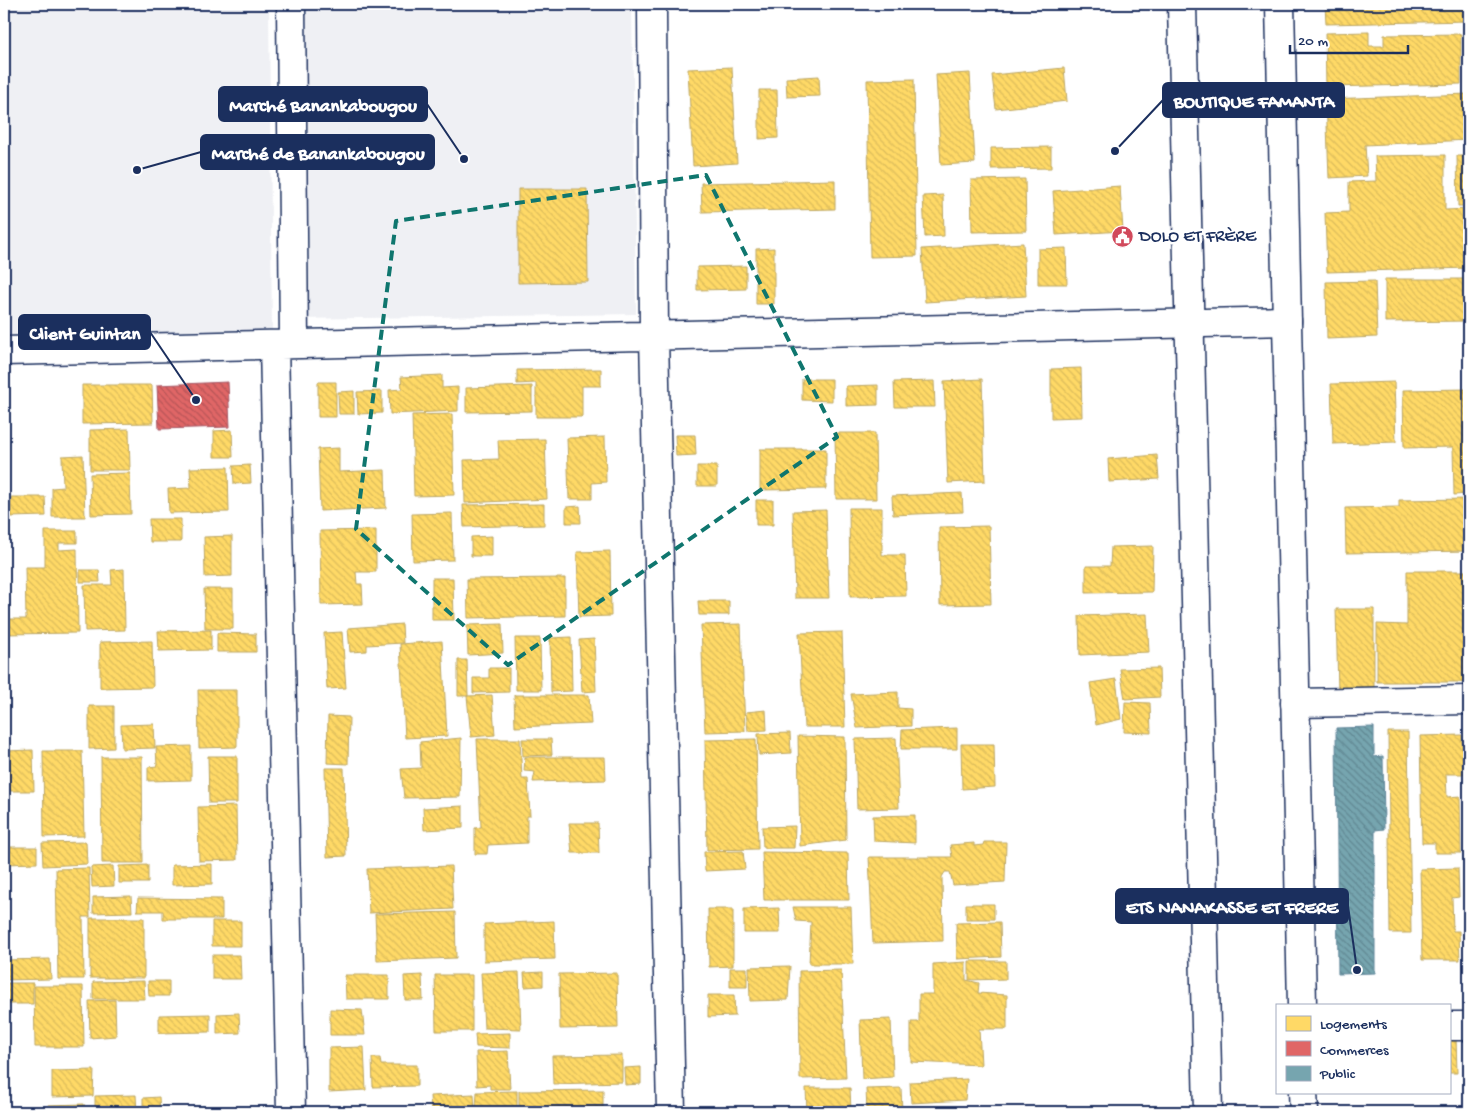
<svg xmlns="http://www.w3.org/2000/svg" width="1473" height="1116" viewBox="0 0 1473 1116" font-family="'Gochi Hand',sans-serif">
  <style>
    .built { fill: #eff0f4 }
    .homes { fill: url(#homes-back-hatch); stroke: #bba664 }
    .shops { fill: url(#shops-back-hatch); stroke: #a55664 }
    .public { fill: url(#public-back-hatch); stroke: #5b8297 }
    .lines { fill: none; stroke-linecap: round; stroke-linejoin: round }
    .street-casing { stroke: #1b2f5e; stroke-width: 31 }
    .secondary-casing { stroke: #1b2f5e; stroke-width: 31 }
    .street { stroke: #fff; stroke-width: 28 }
    .secondary { stroke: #fff; stroke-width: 28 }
    .marked { fill: none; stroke: #0f766e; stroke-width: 4; stroke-dasharray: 10 6; stroke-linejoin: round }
    .labels { text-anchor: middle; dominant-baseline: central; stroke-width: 5; stroke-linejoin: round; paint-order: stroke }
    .poi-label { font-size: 18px; fill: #1b2f5e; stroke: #fff; text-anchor: start }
    .leader { fill: none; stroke: #1b2f5e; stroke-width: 2 }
    .callout-dot { fill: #1b2f5e; stroke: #fff; stroke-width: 2 }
    .callout { fill: #1b2f5e; stroke: #1b2f5e; stroke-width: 2 }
    .callout-label { font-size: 19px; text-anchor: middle; font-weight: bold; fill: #fff }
  </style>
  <defs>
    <pattern id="homes-back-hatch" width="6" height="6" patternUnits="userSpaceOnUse" patternTransform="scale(1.25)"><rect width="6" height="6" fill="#ffd966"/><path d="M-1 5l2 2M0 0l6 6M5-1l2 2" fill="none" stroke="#dabb5b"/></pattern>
    <pattern id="shops-back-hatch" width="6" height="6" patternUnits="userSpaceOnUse" patternTransform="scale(1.25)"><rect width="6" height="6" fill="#e06666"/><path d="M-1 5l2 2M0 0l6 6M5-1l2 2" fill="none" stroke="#b55457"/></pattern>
    <pattern id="public-back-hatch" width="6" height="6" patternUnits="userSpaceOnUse" patternTransform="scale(1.25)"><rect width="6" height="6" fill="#76a5af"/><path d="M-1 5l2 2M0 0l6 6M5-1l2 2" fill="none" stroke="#608792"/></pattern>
  </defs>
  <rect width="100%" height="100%" fill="#fff"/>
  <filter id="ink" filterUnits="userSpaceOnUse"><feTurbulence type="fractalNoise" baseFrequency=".02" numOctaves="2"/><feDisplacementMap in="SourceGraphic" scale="10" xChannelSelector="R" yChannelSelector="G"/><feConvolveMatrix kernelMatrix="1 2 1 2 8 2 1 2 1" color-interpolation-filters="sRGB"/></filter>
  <g filter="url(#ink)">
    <!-- built -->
    <path class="built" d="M4 4H269L272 336 4 338Z
      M292 4H632L636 314 296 319Z"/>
    <!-- homes -->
    <path class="homes" d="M1325 4H1468L1469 21 1326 24Z
      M1369 32V46H1384V35L1461 34V84L1326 87 1325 33Z
      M732 67 737 163 693 166 688 69Z
      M1064 68 1067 101 996 109 992 75Z
      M970 73 975 163 941 165 936 75Z
      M819 76 820 96 787 97 786 78Z
      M914 79 917 256 870 257 867 80Z
      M759 90H777L778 138 759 139Z
      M1469 94V140L1365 145 1367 176 1329 178 1326 99Z
      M1051 147V168L991 169V148Z
      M1445 155V210L1469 209V268L1327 272 1325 213 1349 212V182L1376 181 1375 156Z
      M1457 156H1469V206H1458Z
      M1025 179 1026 231 972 232 971 180Z
      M835 180V209L702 212 701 183Z
      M1120 186 1123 231 1056 235 1053 191Z
      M518 189H587L588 282 518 283Z
      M943 195 944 236 925 237 923 196Z
      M1023 243 1026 296 925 302 922 249Z
      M774 248V304H756V249Z
      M1066 248 1067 284H1038V249Z
      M746 266V289L697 290V267Z
      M1385 279H1469V321L1385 322Z
      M1375 281 1377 337 1327 339 1326 282Z
      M1081 368 1082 417 1051 418V369Z
      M601 369V386H582V417H536V383L517 384V370Z
      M442 375V388L458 387V411L390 414 389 390 402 389 401 377Z
      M802 379H832V401L802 400Z
      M982 379 985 481 948 483 944 381Z
      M934 381 935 407H895L894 382Z
      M318 382H336V417H318Z
      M1394 382 1396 442 1333 444 1331 384Z
      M82 385H152L153 423 82 424Z
      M878 385V405L846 406V386Z
      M532 386V411L466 412V388Z
      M1469 389V494L1454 495 1453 447 1404 448 1403 390Z
      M354 391V414H339L338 392Z
      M382 391V413L358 414 357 392Z
      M452 414 454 495 414 496 412 415Z
      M129 429 130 470H90V430Z
      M232 430 233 457H214V431Z
      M835 433H875L876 499H836Z
      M675 435H695L696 455 676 456Z
      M605 437 606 482 592 483V499H569L567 438Z
      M545 439 547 499 465 503 464 460 499 459 498 440Z
      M339 448V472L385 470 386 508 320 511 318 449Z
      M760 449H826V489L760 490Z
      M83 455 85 517H52V488L63 487 62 456Z
      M1157 455 1159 479 1109 482 1108 459Z
      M250 465 251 483 234 484 233 466Z
      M697 466H717V486H697Z
      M228 467 229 512 169 513 168 489 191 488 190 468Z
      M130 473 131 514 91 515 90 474Z
      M962 493 963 512 893 515 892 496Z
      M11 497H45L46 516 11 517Z
      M1469 499V551L1346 553 1345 508 1399 507V500Z
      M756 500H773V525H756Z
      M544 504V525L464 527 463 505Z
      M580 506 581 523H566V507Z
      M849 508H882V555H905L906 596 850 597Z
      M826 510 829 598H795L793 511Z
      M452 513 453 560 413 561 412 514Z
      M149 519H181V542H150Z
      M989 526 991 604 940 605 939 527Z
      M376 530V572H356L357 584H362L363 604 321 605 320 531Z
      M45 531H77V543H59V550L77 549 78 633 4 634V619H26L25 567H45Z
      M232 536V576L205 577 204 537Z
      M492 536V556H471V537Z
      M1153 546 1152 592 1086 593V566H1110L1111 547Z
      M610 551 611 616 579 617 577 552Z
      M124 569 125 630 85 631 84 585H112L111 570Z
      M80 570H99L100 582H80Z
      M1407 571H1469V682H1377V624L1407 625Z
      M432 578H453L454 620H432Z
      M565 578V616L468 618 467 579Z
      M204 589H233V629H205Z
      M698 601H729V615H699Z
      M1336 609H1374V694H1338Z
      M1147 614 1149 652 1080 655 1079 616Z
      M402 624 403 643 367 645V651L350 652 348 628Z
      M502 624 503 653 468 655 467 625Z
      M741 624 745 731 705 732 701 625Z
      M211 630V650L159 651 158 631Z
      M342 632 346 688 327 689 324 633Z
      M842 632 845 727H804L799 633Z
      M217 633 256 634V652H217Z
      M571 637 572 691 551 692 550 638Z
      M515 638H540L541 690H516Z
      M594 639 596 691 582 692 579 640Z
      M152 641 153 687 100 688V642Z
      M442 641 447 736 405 738 400 644Z
      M458 660H467L468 696H458Z
      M489 668H509V692L473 693V678H489Z
      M1159 668 1160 697 1125 699 1120 669Z
      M1116 679 1121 719 1096 725 1090 683Z
      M198 690H237V747L199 748Z
      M898 692V708L911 709V726L857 728 851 694Z
      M492 695 495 735 471 737 467 696Z
      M514 695H589L591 724 515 727Z
      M1125 702 1150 703 1151 733 1124 732Z
      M89 706H114V748L89 749Z
      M766 710 767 730 748 731 746 712Z
      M328 716 349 717 348 764 327 763Z
      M154 724 155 748 122 749 121 725Z
      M957 728V749H901L902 730Z
      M1388 732H1408L1411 933H1390Z
      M790 733 791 753 759 755 758 734Z
      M1462 735 1463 774H1446L1447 797 1460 796 1461 853H1435V843H1422L1420 736Z
      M798 736 845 737 846 840 800 846Z
      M461 738 460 797 404 798 401 769 421 768 420 742Z
      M896 738 899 808 857 809 855 739Z
      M477 739H520L522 779H528L530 816H527V843L488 845 487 854H475V828L481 827Z
      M522 739H551L552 755 523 756Z
      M756 739 758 849 707 850 705 740Z
      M961 744H994L995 787 962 789Z
      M191 746V780L148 781V767L157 766 156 747Z
      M33 750 34 791H4V751Z
      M43 751H82L84 836 44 837Z
      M208 756H237V803H209Z
      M101 757H142L143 863H102Z
      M525 757H605L606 780 533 782 535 772 524 771Z
      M325 768H344L346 856 327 857Z
      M236 806 237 860 199 861 198 807Z
      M463 806V828L424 830 423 808Z
      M915 815V843L874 841 873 816Z
      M569 823H598L599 853H572Z
      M795 826 794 848H763L762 827Z
      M86 842 87 864 43 866 42 843Z
      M984 842H1006L1005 882 953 885 950 872H945L942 877 943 941 873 943 869 857H952L950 845 974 843V846L983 845Z
      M4 847H37V863L4 864Z
      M743 851 745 869 705 871 704 852Z
      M762 852 848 853 849 900H764Z
      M1467 855H1469V913H1468Z
      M212 864V884L172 885V865Z
      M148 865V883H119V866Z
      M113 866 114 886 92 887 91 867Z
      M451 866 453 909 369 913 367 869Z
      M89 868 90 917H83L84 979H58L56 869Z
      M1458 868 1459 897 1452 898 1453 931H1459L1460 960H1422L1420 869Z
      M131 896 132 912 93 913V897Z
      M138 898 222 899V919H163V911H137Z
      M966 904H994V919H966Z
      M793 907H851L853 964H809L811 922 796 921Z
      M779 908 780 933H744V909Z
      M708 909H733V966L709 967Z
      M455 912 456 958 377 961 375 914Z
      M90 918H144V978H90Z
      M212 921H241V946H212Z
      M554 921 555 959 484 961V924Z
      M1000 922 1001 957 957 959 956 923Z
      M1467 923H1469V970H1468Z
      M212 955H240L241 979H212Z
      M50 959 51 979 4 980V960Z
      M969 961H1006V979L969 980Z
      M966 962V980L979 983 978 993 1007 995V1029H979L981 1065 911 1062V1022H919V994H933V964Z
      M790 966 788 1000 750 1001 749 967Z
      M730 968H747V987H730Z
      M841 970 846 1078 800 1079 799 971Z
      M519 972 521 1029 484 1028 481 973Z
      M543 972V986L525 987 524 973Z
      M617 973 618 1028 560 1029 559 974Z
      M345 975H389V999H346Z
      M422 975 423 1000H405L404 976Z
      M435 975H472V1031H436Z
      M144 981 145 999H93V982Z
      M148 981H169V996H149Z
      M4 983H33V1004H4Z
      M34 986H83L84 1047H35Z
      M708 995H734L735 1016 708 1017Z
      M115 1000 116 1036 90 1038 89 1001Z
      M330 1009 362 1010 365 1035H330Z
      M239 1013 240 1033 217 1034V1014Z
      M210 1014V1032L159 1033V1015Z
      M891 1019 893 1077 862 1079 860 1020Z
      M510 1033V1048L476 1047 475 1034Z
      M1449 1037H1456L1457 1073H1449Z
      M364 1047 366 1090 329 1092V1048Z
      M508 1051 510 1089H490V1085L477 1086 476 1052Z
      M622 1055V1082L553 1084 552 1056Z
      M372 1058H380L381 1065H417V1086L373 1087Z
      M641 1067V1084L625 1085 624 1068Z
      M94 1070 93 1096 52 1097V1071Z
      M967 1079 965 1100 911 1103 910 1082Z
      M806 1088H850L851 1112H807Z
      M901 1088 902 1112H867L866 1089Z
      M603 1090V1112H519V1091Z
      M517 1091V1108H476L477 1092Z
      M474 1094 475 1112H431L430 1096Z
      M136 1095 137 1112H95V1096Z
      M159 1097 160 1112H143V1098Z
      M84 1104 85 1112H48V1105Z"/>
    <!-- shops -->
    <path class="shops" d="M228 382 230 427 159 429 157 385Z"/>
    <!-- public -->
    <path class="public" d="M1374 727V757L1383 756 1384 829 1375 830V973L1338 974 1336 728Z"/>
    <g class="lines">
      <defs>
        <path id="street" d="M291 4 294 344
          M652 4 654 336 671 1112
          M274 345 291 1112
          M4 351 1287 321
          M1295 703 1469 700
          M1449 1026H1469"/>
        <path id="secondary" d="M1182 4 1208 1112
          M1280 4 1302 1005
          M1303 1092 1304 1112"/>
      </defs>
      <!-- street casing -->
      <use href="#street" class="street-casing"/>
      <!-- secondary casing -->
      <use href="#secondary" class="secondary-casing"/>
      <!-- street -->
      <use href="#street" class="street"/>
      <!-- secondary -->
      <use href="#secondary" class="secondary"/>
    </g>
  </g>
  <!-- marked area -->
  <path class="marked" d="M706 175 837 437 508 665 356 529 396 221Z"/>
  <!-- icons -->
  <defs>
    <symbol id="civic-disc" viewBox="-11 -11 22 22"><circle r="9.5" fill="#d1495b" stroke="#fff"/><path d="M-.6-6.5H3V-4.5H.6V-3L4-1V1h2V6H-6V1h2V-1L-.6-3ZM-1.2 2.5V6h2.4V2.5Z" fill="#fff"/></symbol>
  </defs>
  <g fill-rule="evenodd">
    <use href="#civic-disc" x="1110" y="224" width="25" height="25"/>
  </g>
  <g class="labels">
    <!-- poi labels -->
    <g class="poi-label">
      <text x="1139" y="237">DOLO ET FRÈRE</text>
    </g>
  </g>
  <!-- callouts -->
  <path class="leader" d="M1115 151L1163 100M464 159L427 104M137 170L201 152M196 400L150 332M1357 970L1348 906"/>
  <g class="callout-dot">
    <circle cx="1115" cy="151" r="5"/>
    <circle cx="464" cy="159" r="5"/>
    <circle cx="137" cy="170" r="5"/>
    <circle cx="196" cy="400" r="5"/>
    <circle cx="1357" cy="970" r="5"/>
  </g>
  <g class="callout">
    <rect x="1163" y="83" width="181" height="34" rx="5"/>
    <rect x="219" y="87" width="208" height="34" rx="5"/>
    <rect x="201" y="135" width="233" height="34" rx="5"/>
    <rect x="19" y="315" width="131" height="34" rx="5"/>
    <rect x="1116" y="889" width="232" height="34" rx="5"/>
  </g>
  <g class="callout-label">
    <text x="1254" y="107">BOUTIQUE FAMANTA</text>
    <text x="323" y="111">Marché Banankabougou</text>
    <text x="318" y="159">Marché de Banankabougou</text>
    <text x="85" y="339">Client Guintan</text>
    <text x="1232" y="913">ETS NANAKASSE ET FRERE</text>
  </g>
  <!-- margin -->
  <rect width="1473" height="1116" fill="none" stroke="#fff" stroke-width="20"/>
  <rect x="10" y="10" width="1453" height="1096" fill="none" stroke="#1b2f5e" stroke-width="2" filter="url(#ink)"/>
  <!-- legend -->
  <rect x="1276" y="1004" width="175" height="90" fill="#ffffff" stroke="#a4acbf"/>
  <rect x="1286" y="1016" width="25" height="15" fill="#ffd966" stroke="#a4acbf"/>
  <text x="1320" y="1028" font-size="15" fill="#1b2f5e">Logements</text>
  <rect x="1286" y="1041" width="25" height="15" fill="#e06666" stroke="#a4acbf"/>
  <text x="1320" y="1054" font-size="15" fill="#1b2f5e">Commerces</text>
  <rect x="1286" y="1066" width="25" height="15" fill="#76a5af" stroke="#a4acbf"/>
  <text x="1320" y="1078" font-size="15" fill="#1b2f5e">Public</text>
  <!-- scale -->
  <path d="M1290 45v8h118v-8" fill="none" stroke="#1b2f5e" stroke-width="2.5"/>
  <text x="1298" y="45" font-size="15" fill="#1b2f5e" stroke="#ffffff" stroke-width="4" paint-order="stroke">20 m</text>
</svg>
